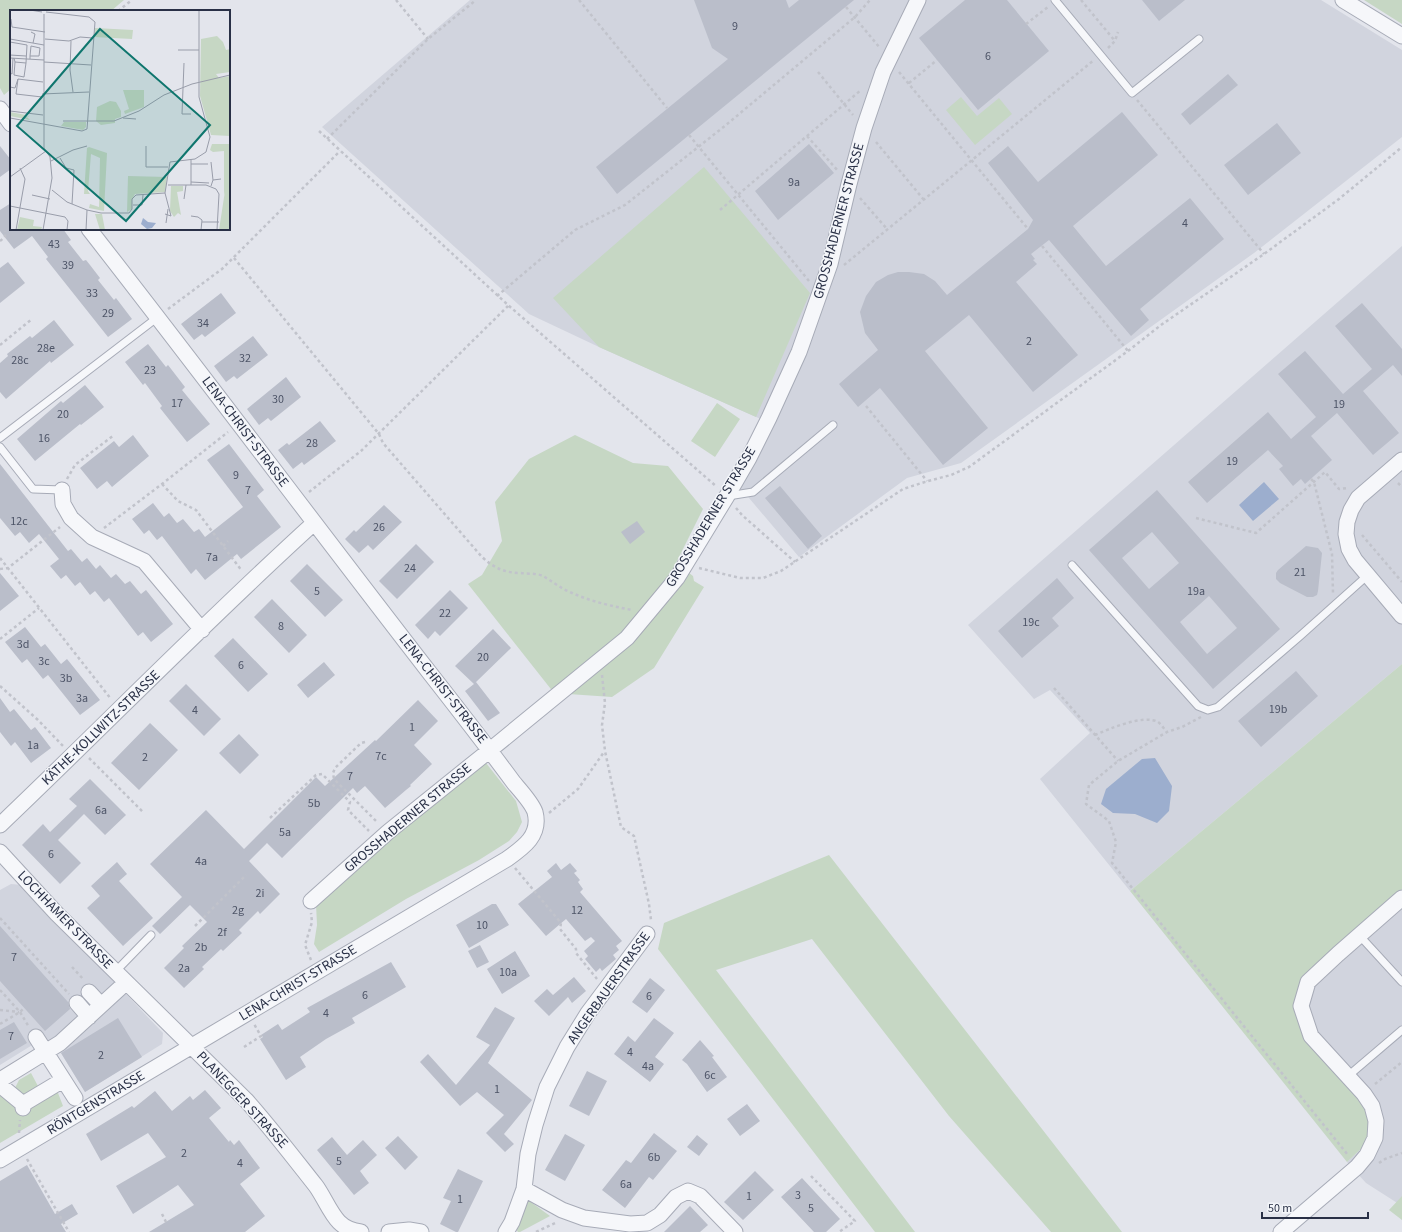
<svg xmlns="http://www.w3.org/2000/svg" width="1402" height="1232" viewBox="0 0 1402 1232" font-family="'Source Sans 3',sans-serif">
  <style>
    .built { fill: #d1d4de }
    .green { fill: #c6d7c4 }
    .water { fill: #9caece }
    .building { fill: #babeca; fill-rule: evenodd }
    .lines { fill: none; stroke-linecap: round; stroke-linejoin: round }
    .lane-casing { stroke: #a7abb7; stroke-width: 9 }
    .street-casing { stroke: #a7abb7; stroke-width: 17 }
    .path { stroke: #c1c3cb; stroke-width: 2.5; stroke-dasharray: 3 3; stroke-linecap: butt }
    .lane { stroke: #f6f7fa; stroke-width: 7 }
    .street { stroke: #f6f7fa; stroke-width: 15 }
    .labels { text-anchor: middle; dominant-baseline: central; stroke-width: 3; stroke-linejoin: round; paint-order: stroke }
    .number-label { font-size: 12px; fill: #4d5467 }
    .street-label { font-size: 14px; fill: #293046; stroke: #f3f5f9 }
    .inset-road { fill: none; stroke: #999daa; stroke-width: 1 }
    .view { fill: #0f766e; fill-opacity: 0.15; stroke: #0f766e; stroke-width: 2 }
    .inset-edge { fill: none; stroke: #293046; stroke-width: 2 }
  </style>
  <rect width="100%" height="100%" fill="#e3e5ec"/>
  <!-- built -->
  <path class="built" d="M470 0H1321L1402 50V137L1254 253 961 463 907 478 799 557 738 485 772 424 599 347 529 314 322 127Z
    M1402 246V664L1130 891 1040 779 1090 733 1050 690 1034 699 968 625Z
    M11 884 22 885 163 1033 162 1044 85 1092 61 1053 42 1039 0 1065V890Z
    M1402 889V1206L1366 1183 1347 1162 1362 1148 1309 1040 1302 980Z"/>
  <!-- green -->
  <path class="green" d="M0 0H124L111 11H11V89L4 95 0 88Z
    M1364 0H1402V24Z
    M961 97 977 116 999 98 1012 114 975 145 946 110Z
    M704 167 810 293 756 417 599 347 553 298Z
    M717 403 740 419 715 457 691 441Z
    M575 435 633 463 668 466 703 509 676 563 693 576 694 581 704 587 654 668 612 697 554 693 468 584 482 575 502 541 495 502 529 459Z
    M1402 664V889L1302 980 1295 1007 1368 1109 1371 1133 1362 1148 1347 1162 1130 891Z
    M486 763 516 801 522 822 517 832 509 841 479 860 406 899 319 952 314 944 317 925 316 904 382 845Z
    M829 855 1122 1232H1051L949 1116 812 939 716 970 915 1232H875L658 949 664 923Z
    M31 1073 39 1088 24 1101 13 1092 19 1080Z
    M54 1089 58 1093 63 1106 0 1143V1090L23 1108Z
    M1402 1196V1220L1389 1210Z
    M528 1200 550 1216 520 1232H518L515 1228Z"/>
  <!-- water -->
  <path class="water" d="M1264 482 1279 499 1253 521 1239 505Z
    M1155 758 1172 786 1169 811 1157 823 1135 814 1113 813 1101 804 1106 789 1142 759Z"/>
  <!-- building -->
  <path class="building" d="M694 0H786L789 8 799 0H854L617 194 596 167 728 59 712 48Z
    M965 0H1007L1049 51 978 110 919 38Z
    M1142 0H1185L1159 21Z
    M1228 74 1238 85 1190 125 1181 114Z
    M1122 112 1158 155 1073 226 1106 266 1190 198 1224 239 1140 309 1149 320 1131 336 1049 240 1031 254 1035 259 1033 260 1037 264 1016 282 1078 355 1033 392 969 315 925 351 988 428 943 465 880 388 858 407 839 384 878 350 865 333 860 312 866 296 876 282 888 275 898 272H909L924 274 935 281 947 295 1028 229 1033 220 988 163 1008 146 1038 182Z
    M1277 123 1301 153 1248 195 1224 165Z
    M809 144 834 173 778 220 755 191Z
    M0 146 11 160V169L0 177Z
    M11 203V229H63L71 240 68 242 83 261 86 260 90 265 100 278 98 280 114 300 116 298 132 319 108 337 46 259 48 257 32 236 14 249 0 231V210Z
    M8 262 25 283 0 303V268Z
    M221 293 236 313 205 337 202 334 194 340 181 324Z
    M1362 303 1402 349V376L1393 365 1363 391 1399 433 1373 455 1337 413 1311 436 1332 460 1305 484 1301 479 1293 486 1279 469 1283 466 1268 450 1207 503 1188 482 1268 412 1291 439 1316 417 1278 374 1305 351 1343 394 1372 369 1335 326Z
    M54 320 74 345 51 363 50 361 6 399 0 392V363L8 356 7 354 30 336 32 338Z
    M253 336 268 355 237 379 234 376 226 382 214 366Z
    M148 344 166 367 168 365 185 387 182 390 210 424 187 442 160 408 162 406 145 383 143 385 125 362Z
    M286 377 301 397 271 421 268 418 259 425 247 409Z
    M85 385 104 407 81 425 80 424 35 461 17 439 61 401 63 403Z
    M320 421 336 441 304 465 302 462 293 469 278 450 287 443 289 445Z
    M133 435 149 456 112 487 107 481 97 489 80 468 114 441 119 447Z
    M229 444 264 490 257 496 281 527 241 559 237 554 205 580 196 569 191 574 162 536 157 540 149 530 144 534 132 519 153 503 164 517 169 513 177 523 183 519 194 532 199 529 205 537 243 507 207 460Z
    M0 464 68 551 71 549 82 562 87 558 96 569 100 565 111 578 116 574 125 584 130 581 141 594 146 590 173 624 151 642 143 632 138 636 109 598 104 602 95 591 90 595 80 582 75 586 66 575 61 579 50 566 59 559 39 534 29 543 20 532 15 536 0 518Z
    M780 486 822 536 808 549 765 498Z
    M1157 490 1280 629 1213 689 1089 550ZM1152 532 1179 563 1149 589 1122 558ZM1209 596 1237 628 1207 654 1180 622Z
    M384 505 402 522 373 550 368 545 359 553 345 539 354 530 356 532Z
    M637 521 645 532 630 544 621 532Z
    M416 544 434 562 397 599 379 581Z
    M1306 546 1318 548 1322 553 1318 591 1317 595 1313 597H1307L1280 583 1276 579V573L1278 570Z
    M307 564 343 600 325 617 290 581Z
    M0 573 19 596 0 611Z
    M1057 578 1074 598 1052 618 1059 626 1022 658 998 631Z
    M450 590 468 608 440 636 435 631 428 639 415 625Z
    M272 599 307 635 289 653 254 617Z
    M25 627 41 647 45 644 61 664 67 659 100 700 80 715 48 675 43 679 27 659 22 663 5 642Z
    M493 629 511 648 475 683 476 682 500 713 488 721 465 691 474 684 455 666Z
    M233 638 268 674 248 692 214 656Z
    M324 662 335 675 308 698 297 685Z
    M1296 671 1318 696 1261 747 1238 721Z
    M186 684 221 719 204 736 169 701Z
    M0 698 10 712 14 709 31 730 35 727 51 748 31 763 15 742 11 746 0 732Z
    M418 700 438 721 414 745 432 764 410 785 411 786 406 790 385 808 365 786 357 793 353 788 282 858 267 843 249 861 280 894 260 914 258 911 239 930 242 933 223 951 221 949 202 967 204 969 184 988 164 968 184 948 182 946 207 922 190 905 160 934 152 926 182 897 150 864 206 810 244 849 316 777 325 786 375 740 376 741Z
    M150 723 178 750 139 790 111 763Z
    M239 734 259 755 240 774 219 753Z
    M90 779 126 815 105 835 84 814 58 840 81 863 60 884 22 845 43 824 50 832 77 806 69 799Z
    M117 862 127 874 119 881 153 918 123 946 87 908 100 896 91 886Z
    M556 863 561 870 570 863 577 871 574 873 580 880 578 882 583 889 580 892 622 941 616 946 619 950 613 955 616 959 602 971 600 968 596 972 585 959 588 956 584 951 595 941 591 937 585 941 566 919 546 936 518 904 552 877 547 871Z
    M492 904H496L509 925 469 948 456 925Z
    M0 926 68 1002 70 1009 45 1031 0 981Z
    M480 945 489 962 477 968 468 951Z
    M515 951 530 976 502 994 487 969Z
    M391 962 406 987 352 1018 355 1023 326 1039 300 1057 306 1067 286 1080 260 1039 263 1037 261 1035 278 1024 282 1030 310 1012 307 1008Z
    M574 977 586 991 572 1003 568 997 549 1016 534 1001 547 989 553 995Z
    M650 978 665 990 647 1013 632 1002Z
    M495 1007 515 1018 488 1063 532 1100 504 1134 514 1144 505 1152 486 1133 504 1115 477 1092 460 1106 420 1062 428 1054 456 1085 490 1045 476 1037Z
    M118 1018 142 1057 85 1092 61 1053Z
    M654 1018 674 1033 655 1057 664 1064 650 1082 614 1054 628 1036 635 1042Z
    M14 1022 27 1043 0 1059V1030Z
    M700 1040 714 1056 712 1057 727 1077 707 1092 687 1064 682 1060Z
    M587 1071 607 1081 589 1116 569 1106Z
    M205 1090 221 1108 209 1118 229 1142 230 1140 234 1145 239 1140 260 1168 240 1184 265 1216 245 1232H149L194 1205 178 1185 133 1214 116 1186 166 1157 148 1133 101 1161 86 1134 132 1106 134 1108 155 1091 172 1111 190 1096 193 1100Z
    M747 1104 760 1121 740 1136 727 1119Z
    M654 1133 677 1151 653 1180 649 1177 625 1208 602 1190 626 1160 631 1163Z
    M565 1134 585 1145 565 1181 545 1170Z
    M697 1135 708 1144 699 1156 687 1147Z
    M398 1136 418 1157 405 1170 385 1148Z
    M332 1137 347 1155 363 1140 377 1155 360 1171 369 1183 354 1195 317 1150Z
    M27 1165 55 1214 72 1204 78 1214 61 1224 66 1232H0V1181Z
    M458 1169 483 1181 458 1232H456L440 1224 451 1201 443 1198Z
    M755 1171 774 1190 743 1220 724 1202Z
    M802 1178 840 1219 826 1232H814L781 1197Z
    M690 1206 708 1225 700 1232H664Z"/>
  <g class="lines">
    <defs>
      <path id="lane" d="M1055 0 1132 93 1199 39
        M0 438 158 317
        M0 447 33 489 62 490
        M728 496 753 492 833 425
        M1072 565 1198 706 1208 710 1218 707 1300 636 1368 575
        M1359 935 1402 982
        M115 972 151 935
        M1348 1076 1402 1030"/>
      <path id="street" d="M1343 0 1402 36
        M0 109 11 124
        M1402 460 1358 498 1351 510 1347 522 1346 534 1349 549 1355 560 1402 616
        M62 490 63 504 71 518 92 537 144 561 202 630
        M0 825C105 725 206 621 314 523
        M0 852 57 914 246 1100C271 1128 293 1157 316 1186 324 1197 330 1213 339 1222 346 1229 353 1231 361 1232
        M311 901 388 832 490 750 627 638 677 578 727 496 749 458 769 418 799 352 830 264 849 184 864 128 883 72 918 0
        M89 992 101 1005
        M77 1003 89 1017
        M36 1037 75 1098
        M0 1080 60 1043 120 988
        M0 1085 23 1104V1108
        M23 1104 63 1080
        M0 1160 507 859C524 847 541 835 535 812 532 803 520 790 514 783 486 745 458 709 429 672 315 525 204 376 89 229
        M524 1189 562 1210 584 1218 630 1224 647 1223 660 1215 676 1197 688 1191 700 1196 735 1232
        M389 1232 409 1230 421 1232
        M506 1232 512 1222 524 1189 528 1154 535 1125 547 1087 567 1047 588 1013 647 934
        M1281 1232 1357 1167 1367 1155 1375 1138 1376 1121 1372 1106 1364 1094 1311 1036 1301 1006 1308 982 1338 954 1402 898"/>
    </defs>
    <!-- lane casing -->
    <use href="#lane" class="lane-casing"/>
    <!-- street casing -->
    <use href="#street" class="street-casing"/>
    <!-- path -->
    <path class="path" d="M396 0 428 39
      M579 0 667 108
      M1081 0 1115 41
      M846 7 880 48
      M118 11 132 0
      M1026 24 1048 7
      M1108 48 1115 41 1118 32
      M818 72 853 115
      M899 72 1028 229
      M909 83 937 60
      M1137 100 1264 254
      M319 131 508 305 717 487
      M689 135 809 281
      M807 136 838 171
      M327 139 428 39 476 0
      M876 142 924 200
      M860 198 887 229
      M720 210 861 90
      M0 241 5 237V231
      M1042 246 1128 351
      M234 258 379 434 383 443 482 557C494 568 505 573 521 573 528 574 536 573 543 576 552 581 560 588 570 592 589 601 611 606 632 610
      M844 265 1094 60
      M497 296 575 230 625 205 726 125 855 17 870 0
      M168 309 222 269 340 151
      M0 345 32 319
      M866 406 927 481
      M67 479 75 465 114 435
      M1311 479 1314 482 1332 554 1333 593
      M1398 483 1402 487
      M162 484 178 501 196 510 242 571
      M309 492 361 451 508 306
      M736 508 742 515 795 562
      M1196 518 1256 533 1325 472 1339 489 1348 488
      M104 528 162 484 228 432
      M1362 535 1402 582
      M223 546 228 541
      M0 558 111 699
      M699 568 740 578H763L781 571 903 489 928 481 951 475 969 467 1128 351 1161 325 1264 254 1339 199 1402 147
      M0 569 8 568 60 527
      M0 639 39 608
      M602 675 605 703 602 725 605 751 621 827 634 836 649 904 651 920
      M0 686 38 720 63 746
      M1054 688 1118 761
      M1201 717 1182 727 1167 732 1118 761 1089 785 1086 804 1109 821 1116 842 1112 863 1348 1155
      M1095 735C1109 729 1143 714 1158 722 1161 724 1164 729 1167 732
      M365 742 361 743 335 768 333 773 334 779 378 823
      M89 758 143 812
      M549 813 578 789 604 752
      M270 818 316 775 322 774 350 802 348 810 369 831
      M515 868 561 923 560 929 576 949V953L597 979
      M0 918 69 994
      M195 926 246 875
      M311 960 305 945 312 922 311 913
      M72 967 84 980
      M0 990 20 1012 29 1027
      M0 1010 19 1012
      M0 1024 20 1012 24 1008
      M244 1047 261 1036 254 1024
      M1375 1084 1402 1062
      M19 1133 20 1120
      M27 1159 69 1232
      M1379 1163 1385 1159 1402 1153
      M811 1176 855 1221 839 1232
      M162 1214 166 1222
      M536 1232 555 1223"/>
    <!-- lane -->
    <use href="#lane" class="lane"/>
    <!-- street -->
    <use href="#street" class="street"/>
  </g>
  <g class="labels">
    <!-- number labels -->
    <g class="number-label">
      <text x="735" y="26">9</text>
      <text x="988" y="56">6</text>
      <text x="794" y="182">9a</text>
      <text x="1185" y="223">4</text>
      <text x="54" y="244">43</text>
      <text x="68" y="265">39</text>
      <text x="92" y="293">33</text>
      <text x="108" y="313">29</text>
      <text x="203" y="323">34</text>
      <text x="1029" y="341">2</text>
      <text x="46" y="348">28e</text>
      <text x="245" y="358">32</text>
      <text x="20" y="360">28c</text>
      <text x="150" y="370">23</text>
      <text x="278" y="399">30</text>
      <text x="177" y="403">17</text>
      <text x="1339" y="404">19</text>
      <text x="63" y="414">20</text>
      <text x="44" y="438">16</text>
      <text x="312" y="443">28</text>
      <text x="1232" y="461">19</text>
      <text x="236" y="475">9</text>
      <text x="248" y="490">7</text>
      <text x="19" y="521">12c</text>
      <text x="379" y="527">26</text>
      <text x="212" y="557">7a</text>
      <text x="410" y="568">24</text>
      <text x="1300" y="572">21</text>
      <text x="317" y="591">5</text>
      <text x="1196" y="591">19a</text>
      <text x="445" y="613">22</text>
      <text x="1031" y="622">19c</text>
      <text x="281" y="626">8</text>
      <text x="23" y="644">3d</text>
      <text x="483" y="657">20</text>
      <text x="44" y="661">3c</text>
      <text x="241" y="665">6</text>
      <text x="66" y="678">3b</text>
      <text x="82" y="698">3a</text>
      <text x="1278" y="709">19b</text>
      <text x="195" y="710">4</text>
      <text x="412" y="727">1</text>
      <text x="33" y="745">1a</text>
      <text x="381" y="756">7c</text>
      <text x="145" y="757">2</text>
      <text x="350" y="776">7</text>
      <text x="314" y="803">5b</text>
      <text x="101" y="810">6a</text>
      <text x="285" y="832">5a</text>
      <text x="51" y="854">6</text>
      <text x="201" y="861">4a</text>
      <text x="260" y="893">2i</text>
      <text x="238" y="910">2g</text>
      <text x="577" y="910">12</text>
      <text x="482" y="925">10</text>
      <text x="222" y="932">2f</text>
      <text x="201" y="947">2b</text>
      <text x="14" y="957">7</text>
      <text x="184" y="968">2a</text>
      <text x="508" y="972">10a</text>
      <text x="365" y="995">6</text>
      <text x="649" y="996">6</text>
      <text x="326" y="1013">4</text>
      <text x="11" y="1036">7</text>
      <text x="630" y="1052">4</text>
      <text x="101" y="1055">2</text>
      <text x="648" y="1066">4a</text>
      <text x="710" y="1075">6c</text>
      <text x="497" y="1089">1</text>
      <text x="184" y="1153">2</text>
      <text x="654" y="1157">6b</text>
      <text x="339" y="1161">5</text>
      <text x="240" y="1163">4</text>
      <text x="626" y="1184">6a</text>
      <text x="798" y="1195">3</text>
      <text x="749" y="1196">1</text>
      <text x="460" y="1199">1</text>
      <text x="811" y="1208">5</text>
    </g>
    <!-- street labels -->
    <g class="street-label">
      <text transform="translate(839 221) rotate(-75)">GROSSHADERNER STRASSE</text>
      <text transform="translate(245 432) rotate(53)">LENA-CHRIST-STRASSE</text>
      <text transform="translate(711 517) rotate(-59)">GROSSHADERNER STRASSE</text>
      <text transform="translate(443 689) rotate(52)">LENA-CHRIST-STRASSE</text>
      <text transform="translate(101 728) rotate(-44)">KÄTHE-KOLLWITZ-STRASSE</text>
      <text transform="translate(408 818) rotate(-40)">GROSSHADERNER STRASSE</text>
      <text transform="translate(65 920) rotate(46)">LOCHHAMER STRASSE</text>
      <text transform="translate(298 983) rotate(-31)">LENA-CHRIST-STRASSE</text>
      <text transform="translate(609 988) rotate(-55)">ANGERBAUERSTRASSE</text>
      <text transform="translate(242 1100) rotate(47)">PLANEGGER STRASSE</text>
      <text transform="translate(96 1103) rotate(-31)">RÖNTGENSTRASSE</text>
    </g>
  </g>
  <!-- overview -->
  <g transform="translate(10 10)">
    <rect width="220" height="220" fill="#e3e5ec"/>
    <path d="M85 18 123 20 122 29 84 27ZM207 26 213 32 216 40 220 39V62L206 64 209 68 220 66V126L201 125 190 86 191 29ZM113 80H134V97L115 104 114 101 119 99ZM100 91 106 92 111 101V107L105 109V113L91 115 86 111 87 97ZM0 102 16 105 17 108 20 105 17 107 20 110 0 106ZM54 112H76V117L73 120 51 116ZM202 134H220V220H209L215 181 214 185V141L203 142 200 140ZM79 137 97 143 94 201 79 198 80 194 89 197 90 148 81 144 78 181 80 184H74L77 138ZM118 166 157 167 155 182 125 184 122 190V199L117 202ZM161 176H173V181L167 182 171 205 168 203 164 207 160 201ZM85 204H92L95 220H90ZM10 207 24 210 23 216 32 217 31 220H7Z" fill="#c6d7c4"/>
    <path d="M133 208 138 212 146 213 142 218 137 219 131 214Z" fill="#9caece"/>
    <path class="inset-road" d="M20 0 32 2M1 9 2 17 35 22M21 22 25 24 23 33M0 29 34 35M35 29 59 31 70 27 83 28M61 31 60 60 63 82M0 32 17 35 16 53 5 52 4 48M168 40H189M0 45 16 46M0 48 34 50M20 49V46H29L30 38 21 36 20 46M5 52 4 65 14 67 16 53M34 52 81 55M174 53 172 104H181M0 63 2 64 3 48M8 69 6 84 32 87M8 69 33 72M0 77 5 78 8 69M32 84 79 82M0 101 33 105M0 108 72 121 77 119 85 12 79 7 36 2M113 108 126 109M53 111H104L129 101 154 85 182 74 220 65M136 136V157H158M50 148 56 158 64 160 62 194M181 150V175M41 151 63 140 77 136M201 152 203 170M181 154H198M0 167 36 141M181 172 199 173M158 175H196L206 179 209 184 207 220M201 176 203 170 211 169M42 180 57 192 77 200 91 203H119L122 199V189L126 185 155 183 160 152 185 149 196 142 200 127 189 87V0M155 183 161 206 155 204M22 185 40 189M174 189 176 175M123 195H132L133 185M0 196 55 207 58 211 57 220M181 206 188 207 192 210 191 220M192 212H209M156 213 158 199M6 220 15 169 10 158M33 220 42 168 40 147 34 138V4M76 220 77 200"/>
    <path class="view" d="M90 19 200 115 116 211 7 116Z"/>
    <rect width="220" height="220" class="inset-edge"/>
  </g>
  <!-- scale -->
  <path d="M1262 1212v6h106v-6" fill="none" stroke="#293046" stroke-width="2"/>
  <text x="1268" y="1212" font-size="12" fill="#293046" stroke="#f3f5f9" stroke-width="3" paint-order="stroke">50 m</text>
</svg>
